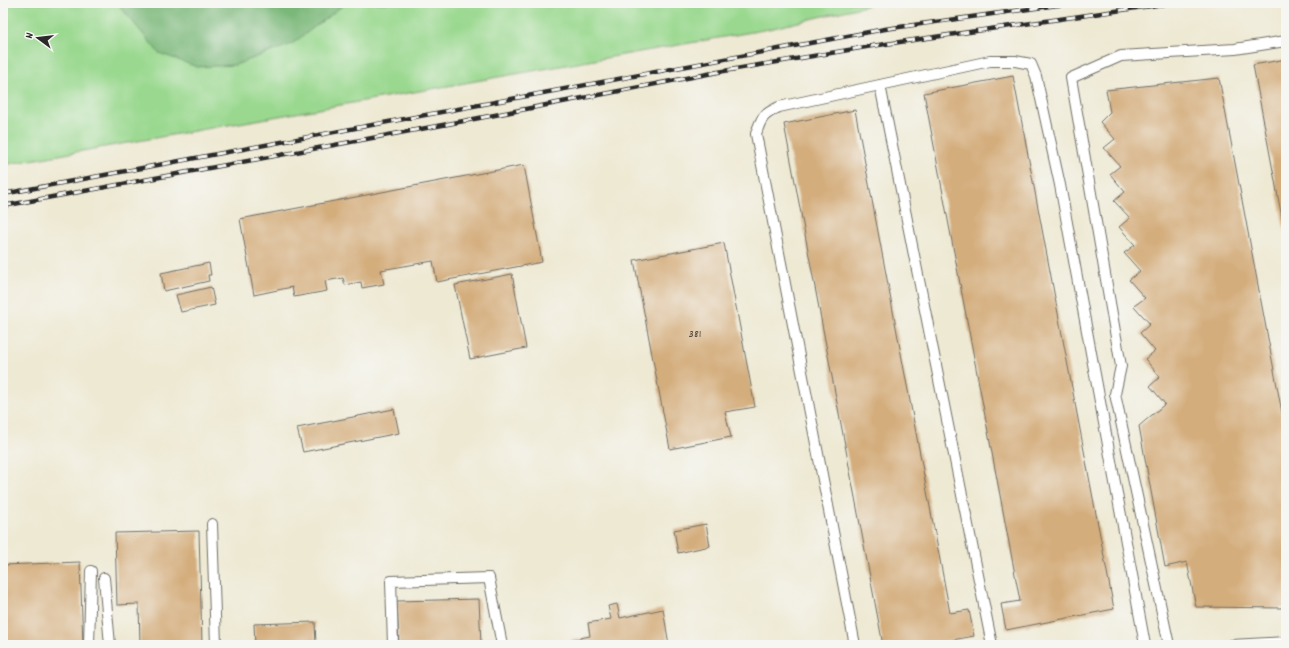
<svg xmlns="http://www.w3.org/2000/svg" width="1289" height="648" viewBox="0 0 1289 648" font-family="Dekko,sans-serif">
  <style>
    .green { fill: #99d88e; stroke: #62825c }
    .forest { fill: #7ab879; stroke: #527252 }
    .building { fill: #d4ad7d }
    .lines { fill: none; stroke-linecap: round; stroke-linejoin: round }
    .service-casing { stroke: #6f6e66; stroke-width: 12 }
    .service { stroke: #fff; stroke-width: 10 }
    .rail-casing { stroke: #2b2b2b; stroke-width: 4.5 }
    .rail { stroke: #f6f6f2; stroke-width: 3; stroke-dasharray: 9; stroke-linecap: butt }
    .labels { text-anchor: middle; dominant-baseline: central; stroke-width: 4; stroke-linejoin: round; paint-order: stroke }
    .number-label { font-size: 12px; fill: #554c40 }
  </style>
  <rect width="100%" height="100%" fill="#f6f6f2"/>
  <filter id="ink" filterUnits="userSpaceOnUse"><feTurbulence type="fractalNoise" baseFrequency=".025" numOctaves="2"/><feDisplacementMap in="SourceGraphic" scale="8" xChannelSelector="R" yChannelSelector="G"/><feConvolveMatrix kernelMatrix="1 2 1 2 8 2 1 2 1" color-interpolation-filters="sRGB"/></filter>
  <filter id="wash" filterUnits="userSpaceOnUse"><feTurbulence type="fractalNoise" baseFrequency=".012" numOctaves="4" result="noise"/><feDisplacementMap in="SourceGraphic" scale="16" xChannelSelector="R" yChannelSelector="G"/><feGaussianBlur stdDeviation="0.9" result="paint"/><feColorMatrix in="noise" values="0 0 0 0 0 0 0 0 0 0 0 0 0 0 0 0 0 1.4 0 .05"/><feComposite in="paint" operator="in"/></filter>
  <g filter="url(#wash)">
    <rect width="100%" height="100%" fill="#eee9d3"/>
    <!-- green -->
    <path class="green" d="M3 3H878L769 29 3 165Z"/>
    <!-- forest -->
    <path class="forest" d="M117 3H346L292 44 235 65 197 67 159 53Z"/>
    <g id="blocks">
      <!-- building -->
      <path class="building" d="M1286 59V233L1285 234 1253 65Z
        M1013 76 1114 609 1006 630 1001 604 1020 601 924 93Z
        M1219 78 1286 434V608H1284L1196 607 1187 562 1165 567 1139 426 1165 404 1150 386 1160 377 1145 359 1155 351 1140 333 1150 324 1134 306 1145 298 1129 280 1140 271 1124 253 1135 245 1119 227 1130 218 1114 201 1125 192 1110 174 1120 166 1104 148 1115 139 1100 122 1110 112 1106 90Z
        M855 110 950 613 969 610 974 636 925 645H883L784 124Z
        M524 165 542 262 437 282 433 261 381 270 384 284 362 288 361 282 345 285 343 278 325 281 327 291 294 297 292 287 254 295 240 219Z
        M724 243 755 407 725 412 731 437 670 449 634 260Z
        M209 263 211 275H208L209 281 164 291 161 273Z
        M512 274 526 348 470 359 455 285Z
        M211 287 215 305 181 312 176 295Z
        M394 409 399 433 303 452 297 428Z
        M706 524 710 546 678 553 674 530Z
        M199 531 202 645H140L139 604 117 605 115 533Z
        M80 562 83 645H3V565Z
        M479 599 481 645H399L397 601Z
        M617 604 620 618 663 609 669 645H572L571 640 590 636 588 623 611 619 608 606Z
        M315 622 316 645H255L254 624Z"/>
    </g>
  </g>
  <g filter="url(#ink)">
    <use href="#blocks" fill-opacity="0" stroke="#6f6e66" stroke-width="1"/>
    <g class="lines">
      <defs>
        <path id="service" d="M880 85 992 645
          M212 524 216 645
          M104 578 110 645
          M89 645 91 571
          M393 645 391 581 489 578 502 645
          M855 645 756 134C761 117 764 114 779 107L990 61H1015L1031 64 1036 76 1060 185 1145 645
          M1169 645 1115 394 1121 366 1071 78 1121 56 1235 49 1286 41
          M1232 645 1286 642"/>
      </defs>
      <!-- service casing -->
      <use href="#service" class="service-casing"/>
      <!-- service -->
      <use href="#service" class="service"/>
      <defs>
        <path id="rail" d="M3 194 885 29 1072 3
          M3 206 448 124 718 72 872 46 1171 3"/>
      </defs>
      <!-- rail casing -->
      <use href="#rail" class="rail-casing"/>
      <!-- rail -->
      <use href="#rail" class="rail"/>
    </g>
  </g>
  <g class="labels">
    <!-- number labels -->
    <g class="number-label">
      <text x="695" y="334">381</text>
    </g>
  </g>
  <!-- margin -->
  <rect width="1289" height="648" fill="none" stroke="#f6f6f2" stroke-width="16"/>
  <!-- north arrow -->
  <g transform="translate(38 38) rotate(285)" stroke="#f6f6f2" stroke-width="3" paint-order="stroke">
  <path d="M0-3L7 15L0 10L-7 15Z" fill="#2b2b2b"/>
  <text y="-6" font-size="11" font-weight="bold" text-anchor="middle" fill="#2b2b2b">N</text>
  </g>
</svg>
